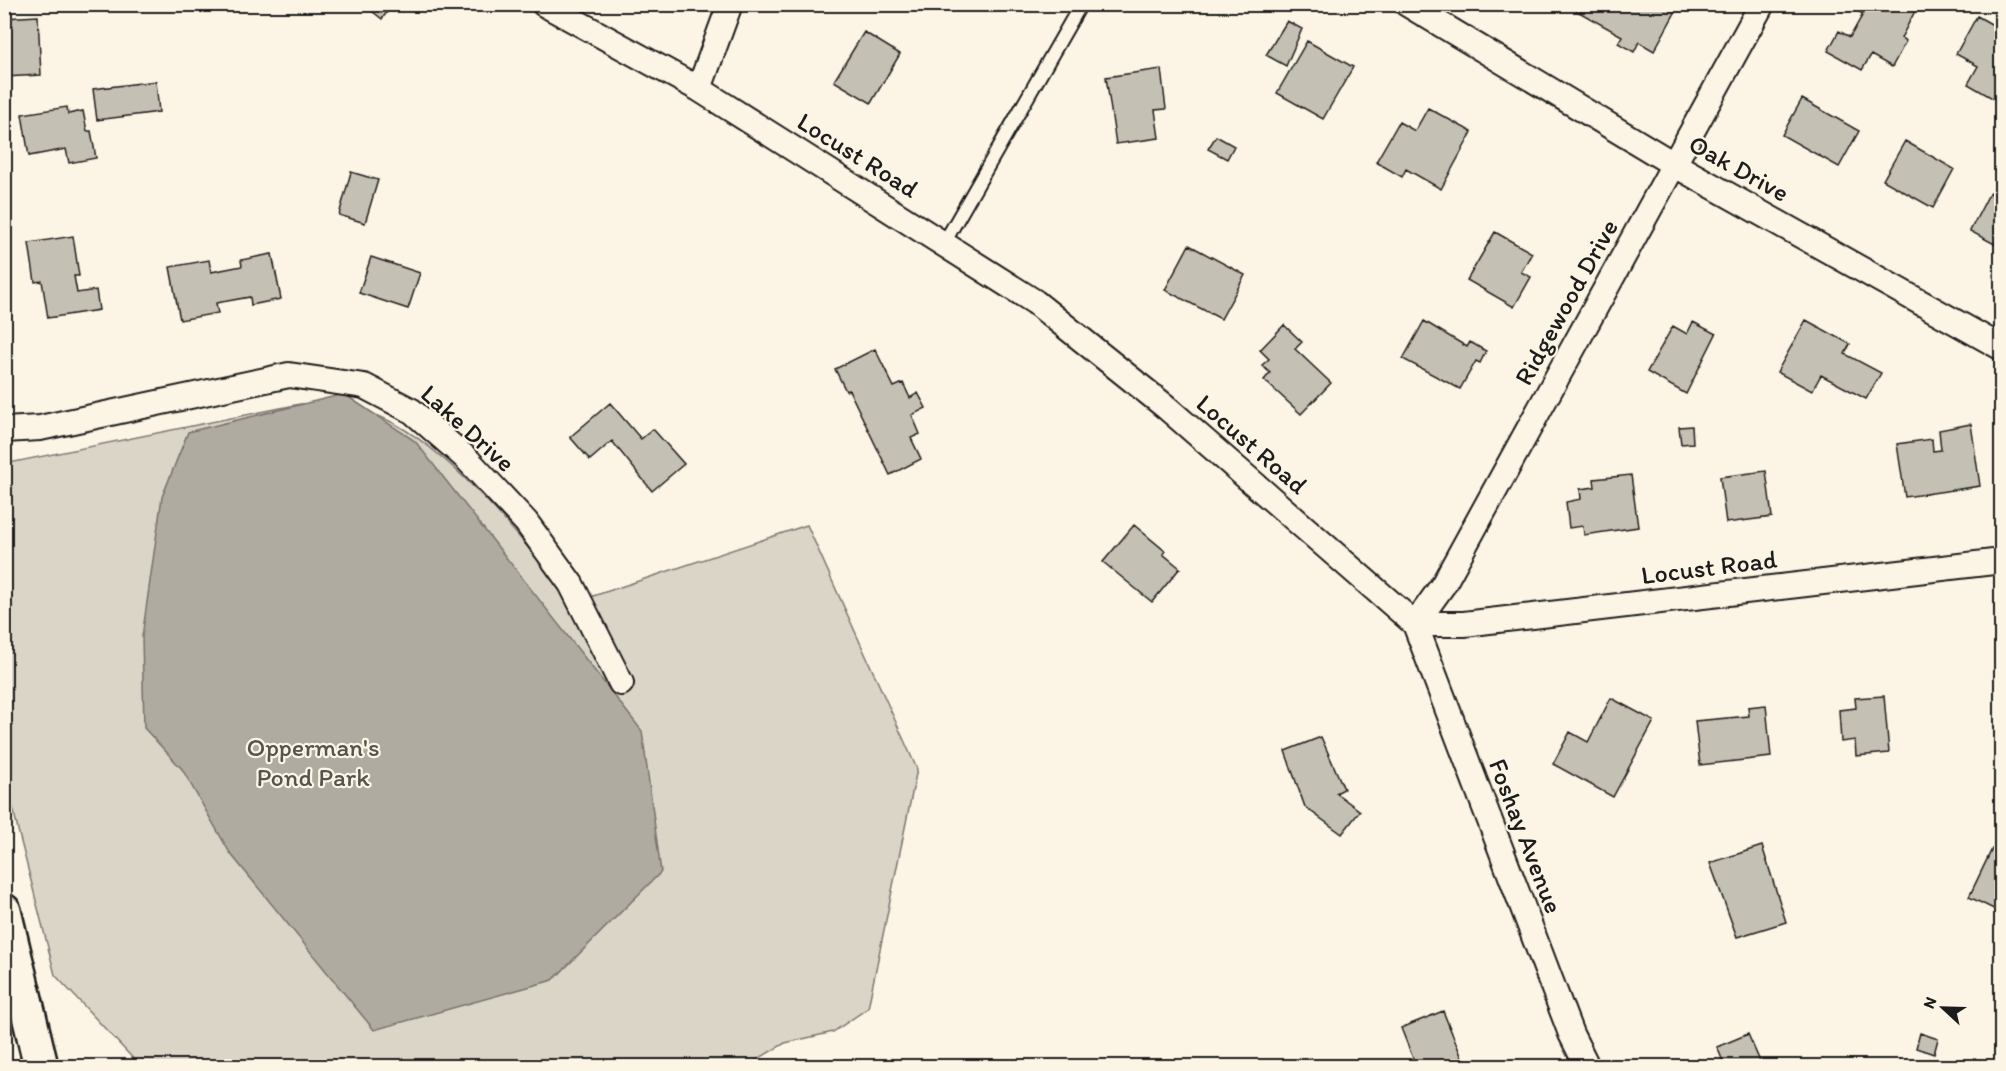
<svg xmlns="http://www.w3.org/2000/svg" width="2006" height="1071" viewBox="0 0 2006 1071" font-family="Itim,sans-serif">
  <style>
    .green { fill: #dbd5c8; stroke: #7c7872; stroke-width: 1.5 }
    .water { fill: #b0aba1; stroke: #75726c; stroke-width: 1.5 }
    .building { fill: #c4c0b3; stroke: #1c1c1c; stroke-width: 1.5 }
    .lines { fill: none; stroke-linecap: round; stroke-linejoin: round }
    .service-casing { stroke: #1c1c1c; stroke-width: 16 }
    .minor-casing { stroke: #1c1c1c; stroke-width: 28 }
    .secondary-casing { stroke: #1c1c1c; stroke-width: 38 }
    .service { stroke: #fcf5e5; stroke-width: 12 }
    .minor { stroke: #fcf5e5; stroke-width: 24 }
    .secondary { stroke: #fcf5e5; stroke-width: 33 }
    .labels { text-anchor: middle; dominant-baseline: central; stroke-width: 4.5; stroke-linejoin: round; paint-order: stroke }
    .street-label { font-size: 26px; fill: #1c1c1c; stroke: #fcf5e5 }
    .park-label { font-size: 26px; fill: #555450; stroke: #fcf5e5 }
  </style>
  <rect width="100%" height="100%" fill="#fcf5e5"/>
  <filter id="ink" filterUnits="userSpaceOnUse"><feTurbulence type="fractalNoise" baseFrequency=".0167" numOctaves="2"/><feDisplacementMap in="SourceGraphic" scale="12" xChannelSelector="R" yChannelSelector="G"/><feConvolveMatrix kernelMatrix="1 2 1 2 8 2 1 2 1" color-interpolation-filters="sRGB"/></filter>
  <g filter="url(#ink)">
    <!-- green -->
    <path class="green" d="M300 404C324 403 359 407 381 417 449 446 527 544 572 603L807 525 917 769 868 1008 833 1032 785 1043 746 1066H140L55 975 18 830 4 767V464Z"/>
    <!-- water -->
    <path class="water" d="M344 394 415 441 642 731 661 872 553 980 374 1030 230 853 182 769 144 728 142 637 162 497 188 432Z"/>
    <!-- building -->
    <path class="building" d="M363 4H393L382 19Z
      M1580 4H1669L1677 9 1654 51 1639 42 1634 52 1618 43 1622 36 1577 11Z
      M1860 4H1903L1915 11 1901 38 1906 41 1892 67 1871 55 1862 70 1828 51 1839 31 1850 37 1863 14 1857 11Z
      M38 16 41 75 4 77V18Z
      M1977 16 2002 30V85L1994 99 1968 84 1978 66 1956 54Z
      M1287 21 1302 29 1286 66 1266 55Z
      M864 32 900 54 871 103 834 81Z
      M1307 41 1353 67 1323 119 1277 93Z
      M1161 69 1166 109 1155 110 1159 138 1116 144 1106 77Z
      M156 81 159 112 97 120 93 89Z
      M1802 99 1859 131 1839 167 1782 135Z
      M67 107 68 114 83 111 87 131H91L96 158 69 163 66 149 29 156 22 114Z
      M1428 108 1472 132 1441 189 1406 169 1402 177 1376 162 1399 122 1415 131Z
      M1216 136 1234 146 1227 159 1208 149Z
      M1905 141 1954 169 1933 208 1883 180Z
      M351 172 378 180 365 223 339 215Z
      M1990 192 2002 198V248L1970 231Z
      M1495 232 1532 253 1521 272 1531 277 1514 307 1467 280Z
      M73 236 79 276H74L77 293 96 290 99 310 48 318 42 281 35 282 29 243Z
      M1189 245 1245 275 1221 319 1165 290Z
      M272 254 281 299 251 305 250 297 216 303 218 313 180 320 170 267 209 260 211 272 242 266 241 260Z
      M371 257 420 273 408 309 359 293Z
      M1806 320 1850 344 1845 354 1881 373 1866 399 1821 375 1812 391 1777 372Z
      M1424 321 1467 347 1470 342 1486 351 1480 363 1476 361 1460 389 1403 359Z
      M1693 322 1716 334 1686 394 1647 372 1673 326 1687 334Z
      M1284 325 1302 342 1295 349 1331 383 1301 414 1264 380 1270 373 1262 365 1269 359 1260 350Z
      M875 349 894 387 903 383 910 398 918 393 926 408 912 415 920 434 911 438 921 459 890 475 849 390 846 391 835 369Z
      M610 403 641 439 653 429 684 464 652 491 612 441 590 460 570 437Z
      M1971 424 1980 486 1905 497 1897 444 1932 439 1933 451 1941 450 1939 430Z
      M1692 426 1693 443 1681 444 1679 427Z
      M1766 471 1772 517 1726 523 1720 477Z
      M1631 475 1638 527 1584 535 1583 526 1569 528 1566 502 1581 499 1580 489 1595 487 1594 479Z
      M1134 525 1165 551 1163 554 1180 568 1152 602 1103 562Z
      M1884 696 1889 753 1856 756 1855 740 1841 742 1839 710 1856 708 1855 698Z
      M1611 698 1654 721 1613 797 1553 764 1570 732 1588 742Z
      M1766 705 1771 757 1700 765 1695 721 1749 716 1748 707Z
      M1321 737 1344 789 1336 793 1360 811 1342 834 1305 807 1285 751Z
      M1762 846 1786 922 1737 937 1710 863Z
      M1992 849 2002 853V913L1969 897Z
      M1443 1011 1464 1063 1462 1066H1416L1401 1028Z
      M1920 1033 1938 1039 1934 1054 1916 1048Z
      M1748 1034 1762 1066H1725L1717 1047Z"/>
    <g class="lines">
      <defs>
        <path id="service" d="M944 243 1081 4"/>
        <path id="minor" d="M544 4 699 89 1035 302 1166 407 1415 624H1464L2002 561
          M1407 4 1675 165 2002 348
          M699 89 730 4
          M4 430 40 428 289 375 364 386 412 411 467 459 526 522 571 584 621 683
          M1415 624 1443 585 1762 4
          M1415 624 1571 1034 1587 1066"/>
        <path id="secondary" d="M4 911 41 1066"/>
      </defs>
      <!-- service casing -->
      <use href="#service" class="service-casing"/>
      <!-- minor casing -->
      <use href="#minor" class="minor-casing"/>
      <!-- secondary casing -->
      <use href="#secondary" class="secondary-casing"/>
      <!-- service -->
      <use href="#service" class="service"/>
      <!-- minor -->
      <use href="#minor" class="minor"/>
      <!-- secondary -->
      <use href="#secondary" class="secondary"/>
    </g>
  </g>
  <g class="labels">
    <!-- street labels -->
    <g class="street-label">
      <text transform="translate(858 155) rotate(32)">Locust Road</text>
      <text transform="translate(1739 168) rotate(29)">Oak Drive</text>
      <text transform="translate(1566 302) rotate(-61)">Ridgewood Drive</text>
      <text transform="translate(468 428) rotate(42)">Lake Drive</text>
      <text transform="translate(1252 444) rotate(41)">Locust Road</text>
      <text transform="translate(1709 567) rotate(-7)">Locust Road</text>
      <text transform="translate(1526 836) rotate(69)">Foshay Avenue</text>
    </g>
    <!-- park labels -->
    <g class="park-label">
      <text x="313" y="747">Opperman's<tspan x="313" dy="30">Pond Park</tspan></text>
    </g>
  </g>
  <!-- margin -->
  <rect width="2006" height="1071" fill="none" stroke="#fcf5e5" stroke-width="24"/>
  <rect x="12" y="12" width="1982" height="1047" fill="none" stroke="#1c1c1c" stroke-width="2" filter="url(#ink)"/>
  <!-- north arrow -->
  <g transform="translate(1943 1008) rotate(292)" stroke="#fcf5e5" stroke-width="4.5" paint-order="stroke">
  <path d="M0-4.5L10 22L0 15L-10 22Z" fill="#1c1c1c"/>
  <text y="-9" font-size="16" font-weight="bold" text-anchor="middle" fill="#1c1c1c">N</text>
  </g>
</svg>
